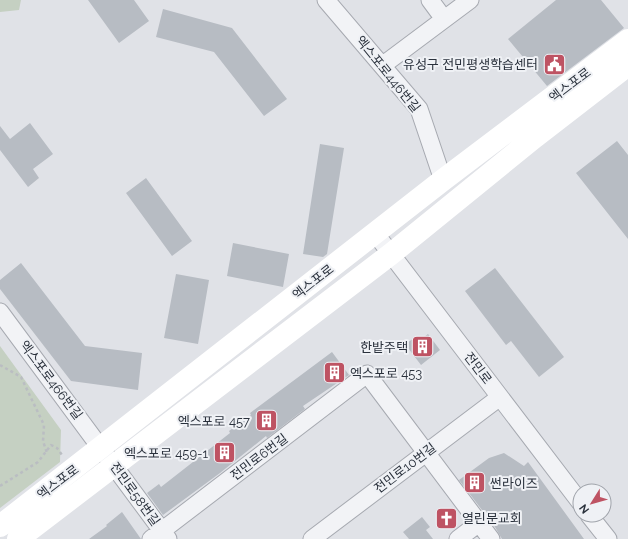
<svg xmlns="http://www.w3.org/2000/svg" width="628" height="539" viewBox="0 0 628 539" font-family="Raleway,'Noto Sans KR',sans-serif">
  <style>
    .green { fill: #c5d0c2 }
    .building { fill: #b7bcc3 }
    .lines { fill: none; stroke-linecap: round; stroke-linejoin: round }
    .minor-casing { stroke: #a6a9b0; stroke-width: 19 }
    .path { stroke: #babdc2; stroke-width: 2.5; stroke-dasharray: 3 3; stroke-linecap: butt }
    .minor { stroke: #f2f3f6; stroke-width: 17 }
    .secondary { stroke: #fff; stroke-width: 22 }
    .labels { text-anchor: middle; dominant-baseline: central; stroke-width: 4; stroke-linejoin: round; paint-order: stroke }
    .poi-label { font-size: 13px; fill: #2a313c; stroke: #eff1f5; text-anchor: end }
    .street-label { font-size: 13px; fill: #2a313c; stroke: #eff1f5 }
  </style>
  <rect width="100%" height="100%" fill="#e0e2e7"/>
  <!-- green -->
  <path class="green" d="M0 0H21L19 10 0 12Z
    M0 346 61 430 60 462 0 508Z"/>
  <!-- building -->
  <path class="building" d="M88 0H134L149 21 119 43Z
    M556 0H601L624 28 547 86 508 39Z
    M163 9 232 28 287 99 264 116 214 52 156 37Z
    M30 123 53 154 33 169 39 178 28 187 0 150V126L10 139Z
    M617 141 628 155V239L576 173Z
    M320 144 344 148 327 254 323 257 303 254Z
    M146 178 192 241 172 256 126 193Z
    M233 243 289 254 283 287 227 276Z
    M21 263 85 346 142 353 138 390 71 381 0 289V280Z
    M495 268 564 357 539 377 511 341 506 345 465 291Z
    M176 274 209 280 198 344 164 338Z
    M428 334 440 350 421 365 405 344 416 337 420 340Z
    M332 352 349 375 303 406 305 409 267 438 266 436 220 473 163 515 147 493 159 484 161 487 230 433 229 431 251 415 250 413Z
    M504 453 524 466 528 462 584 539H502L495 527 459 480 489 458Z
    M122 512 141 539H89L107 526 106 525Z
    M422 517 430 527 426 530 433 539H409L403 532Z"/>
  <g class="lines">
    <defs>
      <path id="minor" d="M326 0 419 109 443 180
        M430 0 444 19
        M383 65 470 0
        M375 233 580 502
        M0 312 168 539
        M589 515 608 539
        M151 539 367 374 491 539
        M312 539 500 397
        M458 539 479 523"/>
    </defs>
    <!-- minor casing -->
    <use href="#minor" class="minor-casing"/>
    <!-- path -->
    <path class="path" d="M0 365 21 377 44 425 43 441 47 453
      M0 486 38 462 51 445 57 448 62 455"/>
    <!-- minor -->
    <use href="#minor" class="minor"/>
    <!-- secondary -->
    <path class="secondary" d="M0 526 443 180 628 40
      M18 539 391 254 535 137 628 65"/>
  </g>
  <!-- icons -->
  <defs>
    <symbol id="civic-square" viewBox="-11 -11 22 22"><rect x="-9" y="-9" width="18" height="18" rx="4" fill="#be5363" stroke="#eff1f5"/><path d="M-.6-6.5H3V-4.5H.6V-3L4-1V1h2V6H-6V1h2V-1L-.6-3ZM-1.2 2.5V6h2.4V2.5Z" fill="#fff"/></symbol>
    <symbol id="building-square" viewBox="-11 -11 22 22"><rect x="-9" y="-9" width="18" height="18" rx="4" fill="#be5363" stroke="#eff1f5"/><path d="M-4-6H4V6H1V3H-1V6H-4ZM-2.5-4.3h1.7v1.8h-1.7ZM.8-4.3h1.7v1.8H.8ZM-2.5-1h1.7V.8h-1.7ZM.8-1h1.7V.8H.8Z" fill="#fff"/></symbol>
    <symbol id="church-square" viewBox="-11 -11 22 22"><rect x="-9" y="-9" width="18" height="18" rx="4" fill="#be5363" stroke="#eff1f5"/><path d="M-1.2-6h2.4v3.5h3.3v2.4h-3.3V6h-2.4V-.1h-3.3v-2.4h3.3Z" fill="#fff"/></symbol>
  </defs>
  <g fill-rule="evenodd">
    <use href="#civic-square" x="542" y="52" width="25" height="25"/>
    <use href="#building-square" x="410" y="334" width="25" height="25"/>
    <use href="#building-square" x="322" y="360" width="25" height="25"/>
    <use href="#building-square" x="254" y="408" width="25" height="25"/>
    <use href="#building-square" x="212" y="440" width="25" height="25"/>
    <use href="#building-square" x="462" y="470" width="25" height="25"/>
    <use href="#church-square" x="434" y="506" width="25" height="25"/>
  </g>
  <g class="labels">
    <!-- poi labels -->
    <g class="poi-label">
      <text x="538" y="64">유성구 전민평생학습센터</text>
      <text x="408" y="347">한밭주택</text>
      <text x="350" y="373" text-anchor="start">엑스포로 453</text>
      <text x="250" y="421">엑스포로 457</text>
      <text x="208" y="453">엑스포로 459-1</text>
      <text x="490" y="483" text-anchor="start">썬라이즈</text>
      <text x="462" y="518" text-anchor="start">열린문교회</text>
    </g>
    <!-- street labels -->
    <g class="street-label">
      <text transform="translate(388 74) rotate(51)">엑스포로446번길</text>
      <text transform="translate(570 85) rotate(-37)">엑스포로</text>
      <text transform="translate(313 282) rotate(-38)">엑스포로</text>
      <text transform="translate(478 368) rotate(53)">전민로</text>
      <text transform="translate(51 380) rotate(53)">엑스포로466번길</text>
      <text transform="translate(259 457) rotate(-37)">전민로6번길</text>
      <text transform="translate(405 468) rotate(-37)">전민로10번길</text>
      <text transform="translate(58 482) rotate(-37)">엑스포로</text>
      <text transform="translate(135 494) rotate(54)">전민로58번길</text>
    </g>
  </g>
  <!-- north arrow -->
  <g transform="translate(592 503) rotate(233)"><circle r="19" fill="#eff1f5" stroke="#a0a4ab"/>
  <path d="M0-3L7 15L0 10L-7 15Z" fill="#be5363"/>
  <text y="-6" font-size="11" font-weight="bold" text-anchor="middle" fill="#2a313c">N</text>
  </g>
</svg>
